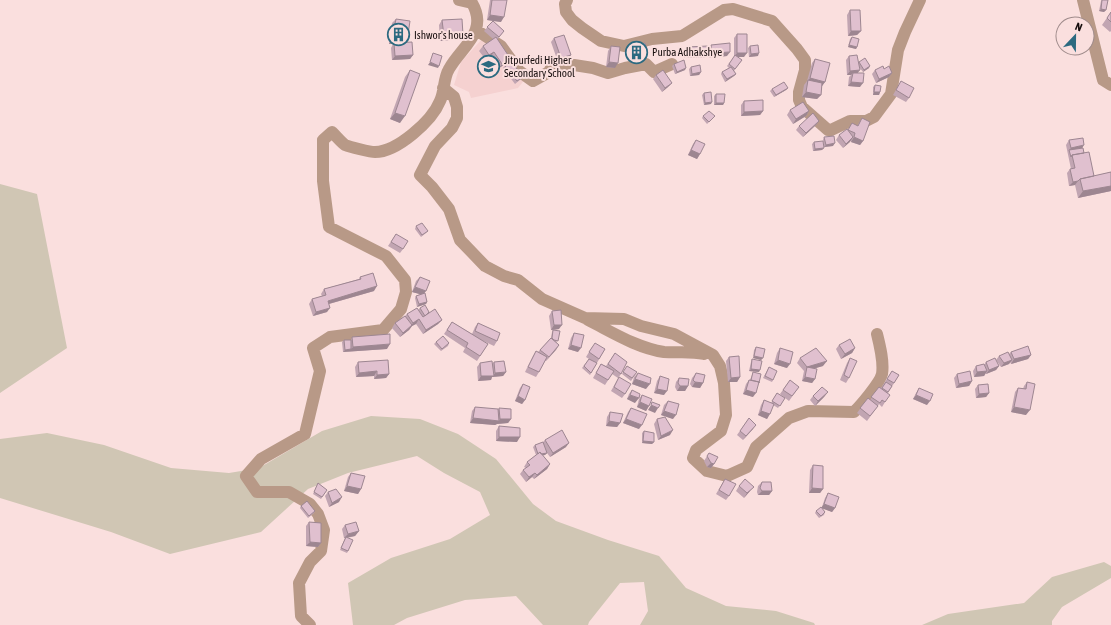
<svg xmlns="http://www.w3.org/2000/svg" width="1111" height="625" viewBox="0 0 1111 625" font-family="'Asap Condensed',sans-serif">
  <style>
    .built { fill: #f5d1d0 }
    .green { fill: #d0c6b4 }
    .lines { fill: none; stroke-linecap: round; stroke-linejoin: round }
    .minor { stroke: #b89987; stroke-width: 12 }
    .wall { fill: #c1a5b2 }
    .shaded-wall { fill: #9d8691 }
    .building { fill: #e0c0cf; stroke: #9d8691 }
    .labels { text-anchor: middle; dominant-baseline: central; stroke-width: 4; stroke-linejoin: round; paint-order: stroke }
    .poi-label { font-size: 11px; fill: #170e0e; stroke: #fadfde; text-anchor: start }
  </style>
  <rect width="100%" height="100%" fill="#fadfde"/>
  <!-- built -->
  <path class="built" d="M483 38 526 78 518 88 471 98 469 92 454 85 461 62Z"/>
  <!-- green -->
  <path class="green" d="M0 184 37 194 67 348 0 393Z
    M371 416 420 419 458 434 496 459 533 504 556 521 608 540 659 556 686 588 726 606 776 611 814 623 815 625H640L648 611 644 582 620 583 589 622 588 625H543L516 596 465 600 407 618 394 625H353L348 583 391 558 450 539 490 515 480 492 444 473 417 456 348 473 308 489 261 532 170 554 111 532 0 498V439L47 433 104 445 171 468 229 473 259 468 322 431Z
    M1104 562 1111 566V578L1062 607 1052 621V625H922L948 614 1024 603 1052 577Z"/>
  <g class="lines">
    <!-- minor -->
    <path class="minor" d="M567 0 565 4 566 12 572 20 582 28 601 41 624 46 652 39 682 36 724 10 733 9 772 21 797 49 805 60V70L799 92V100L802 107 828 130H831L850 121H866L874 117 891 94 898 50 905 32 920 0
      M1083 0 1103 80 1111 85
      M476 30 501 46 519 71 533 81 549 72 552 66 574 65 593 68 608 73 625 68 646 64 654 72 672 64
      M443 88 454 97 457 107V118L452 128 435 146 420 175 432 187 449 209 460 240 485 266 504 276 518 280 542 299 585 318 624 319 641 326 674 334 713 355 720 366 724 383 726 415 721 431 696 450 693 458 707 471 727 476 747 467 756 447 789 418 808 411 854 412C860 406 880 383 882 374 884 362 880 346 877 334
      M588 320C612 332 637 348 664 352 678 353 691 351 704 354
      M310 625 301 616 299 583 310 562 321 551 324 530 318 514 310 504 289 492H257L246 476 261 459 305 434 320 371 313 348 330 337 383 330 401 309 406 292 405 280 386 256 329 227 323 181V140L332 132C336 136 341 142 345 145 350 147 370 152 375 152 397 152 432 121 440 101 445 91 443 79 449 69 461 47 489 32 472 3L459 0"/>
  </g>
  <!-- wall -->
  <path class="wall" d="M490 0H492L501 22 493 21 504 31 497 40 507 63 499 68 491 56 486 60 479 51 483 46 493 39 484 31 493 21 487 20Z
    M1102 0H1108L1106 10 1104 12 1099 11 1101 1Z
    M850 10 861 31 857 35 848 36 847 15Z
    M1111 12V31L1110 32 1102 25Z
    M396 19 406 43 413 55 410 59 392 60 391 48 393 44H389L392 23Z
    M442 20 463 35 460 39 440 41 439 25Z
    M737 34 744 57H738L742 60 734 71 736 74 734 76 725 82 721 74 722 72 729 68 727 66 734 57V38Z
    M852 37 857 47 856 49 848 47 850 39Z
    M554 38 568 59 558 62 551 42Z
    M711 45 727 56 709 58 708 49Z
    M611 46 615 68 606 67 608 51Z
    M632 46 644 55 639 56V63L633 64 629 50Z
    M750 46 758 56 749 57 748 48Z
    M687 47 708 54 705 58H684V51Z
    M849 56 859 63V62L869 68 863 72 859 67 857 73 860 87 848 86 849 77 851 75H847L846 60Z
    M815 59 825 82 822 86 821 95 817 99 802 97 804 85 807 81 812 63Z
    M674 64 685 70 675 74 672 66Z
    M505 66 521 79 515 84 503 68Z
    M691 67 701 72 699 75 690 76 689 69Z
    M884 69 892 73 889 77 876 83 872 74 875 70Z
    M410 70 400 123 390 119 405 77Z
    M656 75 672 83 668 87 662 92 653 79Z
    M901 81 909 98 906 102 893 95Z
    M875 85 880 92 879 95H873V87Z
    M788 88 786 90 774 97 770 91 772 89Z
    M704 93 711 104 704 105 702 95Z
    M716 94 724 103 723 105H714V96Z
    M744 101 763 111 760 115 741 116V105Z
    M790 110 809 111 806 116 793 124 787 115Z
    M703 116 713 118 707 124 702 118Z
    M862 118 863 141 860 145 851 142V140L843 148 836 140 839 135 848 130 852 123 857 126Z
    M819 121 816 125 803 137 796 130 799 126Z
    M824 137 833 146 824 147 823 140Z
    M696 140 700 154 697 159 688 155 693 144Z
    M1069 140 1083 148 1084 153 1094 176 1111 172V191L1078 198 1075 185 1069 186 1067 173 1070 169H1071L1066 145Z
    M814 142 824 148 822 150 813 151 812 144Z
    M416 226 428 231 426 233 421 237 415 229Z
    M396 234 403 249 400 253 388 246Z
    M360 277 374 291 329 304 327 312 313 316 309 304 312 299 322 296 321 294 324 289 359 279Z
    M420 277 427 302 426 304 417 307 415 298 416 296 420 294 412 292 416 281Z
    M420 308 429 312 442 320 438 324 423 334 416 324 412 326 409 330 400 337 392 328 395 323 405 316 407 314 418 310Z
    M552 311 559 329 553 330 557 343 559 345 546 361H545L539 372 536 377 525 372 533 356 536 351 538 352 551 338 552 332 553 330H551L549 316Z
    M452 322 472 334 475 327 478 323 497 341 494 346 477 338 488 344 477 361 463 352 465 348 444 334Z
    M574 333 578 352 568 349 571 338Z
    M352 337 387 349 343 352 342 342 344 340H351Z
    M436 342 449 343 448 346 441 351 434 344Z
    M839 345 855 348 852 353 841 359 836 349Z
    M592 347 605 349 590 375 582 368 589 359 586 357Z
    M756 347 763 358 761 360 753 358 754 350Z
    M780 348 787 368 774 364 777 353Z
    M1011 352 1031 355 1028 359 1011 364 1010 362 1009 364 1001 367 996 360 999 356 1009 354Z
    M615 353 621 374 618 378 612 374 605 385 593 378 601 364 606 366Z
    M729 357 740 377 737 382H728L726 361Z
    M800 358 823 366 815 368V379L812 383 802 381 804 371 797 363Z
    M850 358 849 378 846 383 840 380 847 363Z
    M752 359 759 372 749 371 751 362Z
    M358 362 389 374 386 378 374 379V376L356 377 355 367Z
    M494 362 506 372 503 376 492 377 491 380 478 381 477 367 480 363 492 364Z
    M986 362 999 366 996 370 986 374V373L984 376 974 377 973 371 976 366 984 365Z
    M627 366 637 372 631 381 622 374Z
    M769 367 773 380 772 382 763 378Z
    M892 371 899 375 888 393 885 402 882 407 879 404 878 406 867 421 857 413 868 398 870 400 879 387 881 388Z
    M753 372V397L743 394 746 384 749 380H750L752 375Z
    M638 373 646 389 632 384 634 377Z
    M696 373 703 383 700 388 692 387 690 384 692 378Z
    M957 374 972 381 969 386 956 388 954 378Z
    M660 376 664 395 654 393 657 381Z
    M619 377 625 394 622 398 611 391Z
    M679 378 688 386 685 391H677L675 387 676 382Z
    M790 380 799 387 789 401 780 394Z
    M1027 382 1026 415 1011 412 1015 392 1018 388 1023 389 1024 386Z
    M523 384 525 400 522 404 515 401 520 388Z
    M978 385 989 393 986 397 976 398 975 389Z
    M919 388 927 405 913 399 916 393Z
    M632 390 635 403 627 399 629 394Z
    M828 392 824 397 815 406 810 400 813 396Z
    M777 393 785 398 778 408 773 405 767 419 758 415 761 405 764 400 771 403Z
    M642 395 649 406 646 411 637 407 639 399Z
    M668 401 673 419 661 415 664 405Z
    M475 407 498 410 499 408 511 419 508 423 497 424 495 425 470 423 472 411Z
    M631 408 639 429 623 423 628 412Z
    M610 412 620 423 617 427 606 426 607 417Z
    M749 418 753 429 743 440 737 435Z
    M657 419 670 435 658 440 654 424Z
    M499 426 517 442 496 441V431Z
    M644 431 654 442 652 444 642 443V433Z
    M545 440 566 447 550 457 547 453 545 455H542L550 464 547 469 534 479 532 477 526 482 520 474 523 470 526 468 524 467 527 462 536 455 533 447 535 445 543 442Z
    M709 453 714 464 711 468 707 467 704 461Z
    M813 465 823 489 820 493H809L810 470Z
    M351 473 361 489 358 494 344 491 348 477Z
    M725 479 729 496 726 500 716 494Z
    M762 482 772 491 769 495H758L757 492 758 486Z
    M318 483 327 490 321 499 313 494Z
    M739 486 750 491 744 498 736 491Z
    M328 492 339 502 329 507 325 496Z
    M828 493 835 508 832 512 822 508 825 512 824 515 819 518 815 513 816 511 822 507 825 498Z
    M301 506 315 511 314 513 308 518 300 508Z
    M309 522 321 543 318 547 306 546V526Z
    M345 525 359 531 355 536 347 538 348 551 347 553 340 550 345 538H344L342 529Z"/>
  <!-- shaded-wall -->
  <path class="shaded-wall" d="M1101 9 1106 10 1104 12 1099 11Z
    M490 15 504 17 501 22 487 20Z
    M851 31H861L857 35 848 36Z
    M463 35 460 39 440 41 444 36Z
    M392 39 407 41 404 46 394 43 393 44H389Z
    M849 45 857 47 856 49 848 47Z
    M647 50 644 55 633 57V56L634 53Z
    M494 52 491 56 486 60 489 55Z
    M730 52 727 56 709 58 712 53Z
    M737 53H747L744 57H734Z
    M759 53 758 56 749 57 751 54Z
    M687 54H708L705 58H684Z
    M413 55 410 59 392 60 395 56Z
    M571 55 568 59 558 62 561 58Z
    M510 58 507 63 499 68 502 64Z
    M640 61 639 63 633 64 634 62Z
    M430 62 439 66 438 68 428 65Z
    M609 62 618 63 615 68 606 67Z
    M870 66 869 68 863 72 864 70Z
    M686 68 685 70 675 74 677 72Z
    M860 70 857 74 853 73 851 75H847L850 71Z
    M701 72 699 75 690 76 692 74Z
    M892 73 889 77 876 83 879 79Z
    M736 74 734 76 725 82 727 79Z
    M810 78 825 82 822 86 807 82Z
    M851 82 863 83 860 87 848 86Z
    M672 83 668 87 662 92 665 88Z
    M788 88 786 90 774 97 776 95Z
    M806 92 821 95 817 99 802 97Z
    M874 92H880L879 95H873Z
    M712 102 711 104 704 105 705 103Z
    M716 103H724L723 105H714Z
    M763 111 760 115 741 116 744 112Z
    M809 111 806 116 793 124 796 119Z
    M395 113 405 116 400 123 390 119Z
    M819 121 816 125 803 137 806 133Z
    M853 137 850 142 843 148 846 144Z
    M854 137 863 141 860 145 851 142Z
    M835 143 833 146 824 147 826 145Z
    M1084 145 1081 150H1069L1071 148Z
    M824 148 822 150 813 151 815 149Z
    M691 150 700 154 697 159 688 155Z
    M1078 181 1075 185 1069 186 1073 182Z
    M1111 186V191L1078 198 1083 191Z
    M377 286 374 291 325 305 328 301Z
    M415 287 426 291 423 295 412 292Z
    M427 302 426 304 417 307 419 304Z
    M330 308 327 312 313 316 316 312Z
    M419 319 416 324 412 326 409 330 400 337 403 333 410 327 413 323Z
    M442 320 438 324 423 334 426 330Z
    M554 325H562L559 329 551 330Z
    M390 344 387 349 343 352 345 350 351 349 353 347Z
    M559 345 556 350 546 361 549 357Z
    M571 345 581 348 578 352 568 349Z
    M855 348 852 353 841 359 845 354Z
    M1031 355 1028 359 1011 364 1014 359Z
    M754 356 763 358 761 360 753 358Z
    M778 360 790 364 787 368 774 364Z
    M1012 360 1009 364 1001 367 1004 363Z
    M827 361 823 366 806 371 807 367Z
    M999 366 996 370 986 374 989 370Z
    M751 369 760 370 759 372 749 371Z
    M377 371 374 376 356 377 359 373Z
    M987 371 984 376 974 377 977 372Z
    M506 372 503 376 492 377 491 380 478 381 481 376H493L495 373Z
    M389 374 386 378 374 379 377 375Z
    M740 377 737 382H728L731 378Z
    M805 377 815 379 812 383 802 381Z
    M635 379 650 384 646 389 632 384Z
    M972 381 969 386 956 388 959 384Z
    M695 382 703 383 700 388 692 387Z
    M680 386H688L685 391H677Z
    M657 389 667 391 664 395 654 393Z
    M746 390 756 393 753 397 743 394Z
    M828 392 824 397 815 406 818 401Z
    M989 393 986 397 976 398 979 394Z
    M630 395 639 398 635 403 627 399Z
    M916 395 930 401 927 405 913 399Z
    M518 396 525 400 522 404 515 401Z
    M640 402 649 406 646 411 637 407Z
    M651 405 658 408 655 413 648 410Z
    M1014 407 1030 410 1026 415 1011 412Z
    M664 411 676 415 673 419 661 415Z
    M761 411 770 414 767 419 758 415Z
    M473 418 499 421 500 419H511L508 423 497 424 495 425 470 423Z
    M626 419 642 425 639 429 623 423Z
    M609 421 620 423 617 427 606 426Z
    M756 425 753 429 743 440 746 436Z
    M673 430 670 435 658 440 661 436Z
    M499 437H520L517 442 496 441Z
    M643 441 654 442 652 444 642 443Z
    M569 443 566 447 550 457 553 453Z
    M547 453 545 455 537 457 538 454Z
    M711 463 714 464 711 468 707 467Z
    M550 464 547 469 534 479 537 475Z
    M535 473 532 477 526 482 529 477Z
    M347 486 361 489 358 494 344 491Z
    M754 487 750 491 744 498 747 493Z
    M812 488 823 489 820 493H809Z
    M762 491H772L769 495H758Z
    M342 497 339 502 329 507 332 503Z
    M824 504 835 508 832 512 821 508Z
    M359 531 355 536 344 538 348 534Z
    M310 542 321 543 318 547 306 546Z"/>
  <!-- building -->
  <path class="building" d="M492 0H507L504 17 490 15Z
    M1102 0H1108L1106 10 1101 9Z
    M850 10H860L861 31H851Z
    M1111 12V22L1107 18Z
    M396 19 410 21 407 41 392 39Z
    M462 19 463 35 444 36 442 20Z
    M493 21 504 31 499 37 487 27Z
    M737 34H747V53H737Z
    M564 35 571 55 561 58 554 38Z
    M496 37 510 58 502 64 494 52 489 55 483 46Z
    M852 37 859 39 857 47 849 45Z
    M412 42 413 55 395 56 394 43Z
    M645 43 647 50 634 53 632 46Z
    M730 43V52L712 53 711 45Z
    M758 45 759 53 751 54 750 46Z
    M611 46 620 47 618 63 609 62Z
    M708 46V54H687V47Z
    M433 53 442 56 439 66 430 62Z
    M639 54 640 61 634 62 633 56Z
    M735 55 742 60 735 69 729 64Z
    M857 55 860 70 850 71 849 56Z
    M865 58 870 66 864 70 859 62Z
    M815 59 830 63 825 82 810 78Z
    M684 60 686 68 677 72 674 64Z
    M511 61 523 77 517 81 505 66Z
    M700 65 701 72 692 74 691 67Z
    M883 66 884 69 889 66 892 73 879 79 875 70Z
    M731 67 736 74 727 79 722 72Z
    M410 70 420 74 405 116 395 113Z
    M663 70 672 83 665 88 656 75Z
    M853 73H864L863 83 851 82Z
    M808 80 822 83 821 95 806 92Z
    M901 81 914 88 909 98 896 90Z
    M784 82 788 88 776 95 772 89Z
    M875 85 881 86 880 92H874Z
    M711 92 712 102 705 103 704 93Z
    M716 94H725L724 103H716Z
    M763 100V111L744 112V101Z
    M803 102 809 111 796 119 790 110Z
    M709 111 715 116 709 122 703 116Z
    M813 113 819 121 806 133 799 126Z
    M862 118 870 122 863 141 854 137 855 133 848 130 852 123 858 126Z
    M847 129 853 137 846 144 839 135Z
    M834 136 835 143 826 145 824 137Z
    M1083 138 1084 145 1071 148 1069 140Z
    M696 140 705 144 700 154 691 150Z
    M823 141 824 148 815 149 814 142Z
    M1083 148 1084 153 1072 155 1071 157 1069 150Z
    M1089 152 1094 176 1080 179 1078 181 1073 182 1070 169 1075 168 1072 155Z
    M1111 172V186L1083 191 1080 179Z
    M422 223 428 231 422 235 416 226Z
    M396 234 408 241 403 249 391 242Z
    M373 273 377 286 328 301 330 308 316 312 312 299 326 295 324 289 361 279 360 277Z
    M420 277 430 281 426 291 415 287Z
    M425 293 427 302 419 304 416 296Z
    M425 305 429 312 425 316 420 308Z
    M417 308 423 317 435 309 442 320 426 330 419 319 413 323 407 314Z
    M561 310 562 325H554L552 311Z
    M405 316 412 325 403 333 395 323Z
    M452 322 488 344 480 356 466 347 468 343 447 330Z
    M478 323 500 333 497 341 475 331Z
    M553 330 560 331 558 341 554 340 552 338Z
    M574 333 584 335 581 348 571 345Z
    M390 334V344L353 347 352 337Z
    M443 336 449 343 442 349 436 342Z
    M551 338 559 345 549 357 540 350Z
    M850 339 855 348 845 354 839 345Z
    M344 340H351V349L345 350Z
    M595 343 605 349 599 359 589 352Z
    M1028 346 1031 355 1014 359 1011 352Z
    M756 347 765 349 763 358 754 356Z
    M780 348 793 352 790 364 778 360Z
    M816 348 827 361 807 367 800 358Z
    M536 351 547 357 539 372 528 367Z
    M1008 352 1012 360 1004 363 999 356Z
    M615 353 627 362 621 374 608 364Z
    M739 356 740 377 731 378 729 357Z
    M850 358 857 361 849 378 844 375Z
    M995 358 999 366 989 370 986 362Z
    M589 359 597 363 591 373 584 366Z
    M752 359 762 361 760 370 751 369Z
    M388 360 389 374 377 375V371L359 373 358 362Z
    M492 361 494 376H481L480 363Z
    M504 361 506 372 495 373 494 362Z
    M601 364 614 371 608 380 596 373Z
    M984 364 987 371 977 372 976 366Z
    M627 366 637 372 632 378 623 372Z
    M769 367 777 371 773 380 765 376Z
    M807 367 817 369 815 379 805 377Z
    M892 371 899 375 894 383 887 379Z
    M970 371 972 381 959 384 957 374Z
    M753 372 761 374 759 383V382L751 380Z
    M638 373 651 378 650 384 635 379Z
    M696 373 705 375 703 383 695 382 693 380Z
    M660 376 669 379 667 391 657 389Z
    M619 377 631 384 625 394 614 387Z
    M679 378 689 379 688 386H680L678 383Z
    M749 380 759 382 756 393 746 390Z
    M790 380 799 387 792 396 783 390Z
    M886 382 892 386 888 392 882 388Z
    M1027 382 1035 384 1030 410 1014 407 1018 388 1026 389Z
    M523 384 530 387 525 400 518 396Z
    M988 384 989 393 979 394 978 385Z
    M822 387 828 392 818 401 813 396Z
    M879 387 890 395 885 402 882 400 880 403 871 397Z
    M919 388 933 394 930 401 916 395Z
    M632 390 640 394 639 398 630 395Z
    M777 393 785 398 780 406 772 401Z
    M642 395 652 399 649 406 640 402Z
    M868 398 878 406 870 416 860 408Z
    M764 400 774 404 770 414 761 411Z
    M668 401 679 404 676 415 664 411Z
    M652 402 660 405 658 408 651 405Z
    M475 407 498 409 499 421 473 418Z
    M499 408 511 409V419H500Z
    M631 408 647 414 642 425 626 419Z
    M610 412 623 414 620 423 609 421Z
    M665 417 673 430 661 436 657 419Z
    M749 418 756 425 746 436 740 431Z
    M499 426 520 428V437H499Z
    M562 430 569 443 553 453 545 440Z
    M644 431 654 433V442L643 441Z
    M543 442 547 453 541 454 540 452 538 454 535 445Z
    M540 452 550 464 537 475 535 473 529 477 523 470 530 465 527 462Z
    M709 453 718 457 714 464 711 463 707 456Z
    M813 465 823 466V489L812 488Z
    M351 473 365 476 361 489 347 486Z
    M725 479 736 484 729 496 719 490Z
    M745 479 754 487 747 493 739 486Z
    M762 482H771L772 491H762L760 488Z
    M318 483 327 490 322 497 314 492Z
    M336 489 342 497 332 503 328 492Z
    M828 493 839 497 835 508 824 504Z
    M307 501 315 511 309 516 301 506Z
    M821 507 825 512 821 516 816 511Z
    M309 522 321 523V543L310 542Z
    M356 522 359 531 348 534 345 525Z
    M346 537 353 540 348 551 341 548Z"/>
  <!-- icons -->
  <defs>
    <symbol id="building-ring" viewBox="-11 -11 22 22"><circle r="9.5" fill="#fadfde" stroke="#2c6a80" stroke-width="1.5"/><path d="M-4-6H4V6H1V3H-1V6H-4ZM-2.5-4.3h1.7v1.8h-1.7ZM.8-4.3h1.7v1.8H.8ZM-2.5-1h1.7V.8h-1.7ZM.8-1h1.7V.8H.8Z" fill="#2c6a80"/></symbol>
    <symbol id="school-ring" viewBox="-11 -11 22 22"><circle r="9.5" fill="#fadfde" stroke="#2c6a80" stroke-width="1.5"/><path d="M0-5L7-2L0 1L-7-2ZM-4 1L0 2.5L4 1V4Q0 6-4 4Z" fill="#2c6a80"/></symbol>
  </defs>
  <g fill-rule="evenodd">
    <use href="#building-ring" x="386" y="22" width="25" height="25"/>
    <use href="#building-ring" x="624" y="40" width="25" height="25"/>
    <use href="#school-ring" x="476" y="54" width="25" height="25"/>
  </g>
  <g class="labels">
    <!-- poi labels -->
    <g class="poi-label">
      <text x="414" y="35">Ishwor's house</text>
      <text x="652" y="52">Purba Adhakshye</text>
      <text x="504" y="60">Jitpurfedi Higher<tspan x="504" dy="13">Secondary School</tspan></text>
    </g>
  </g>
  <!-- north arrow -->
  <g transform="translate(1075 36) rotate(22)"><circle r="19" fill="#fadfde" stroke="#9f8b8b"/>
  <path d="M0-3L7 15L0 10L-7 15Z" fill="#2c6a80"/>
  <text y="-6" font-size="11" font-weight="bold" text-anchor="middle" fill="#170e0e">N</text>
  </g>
</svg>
